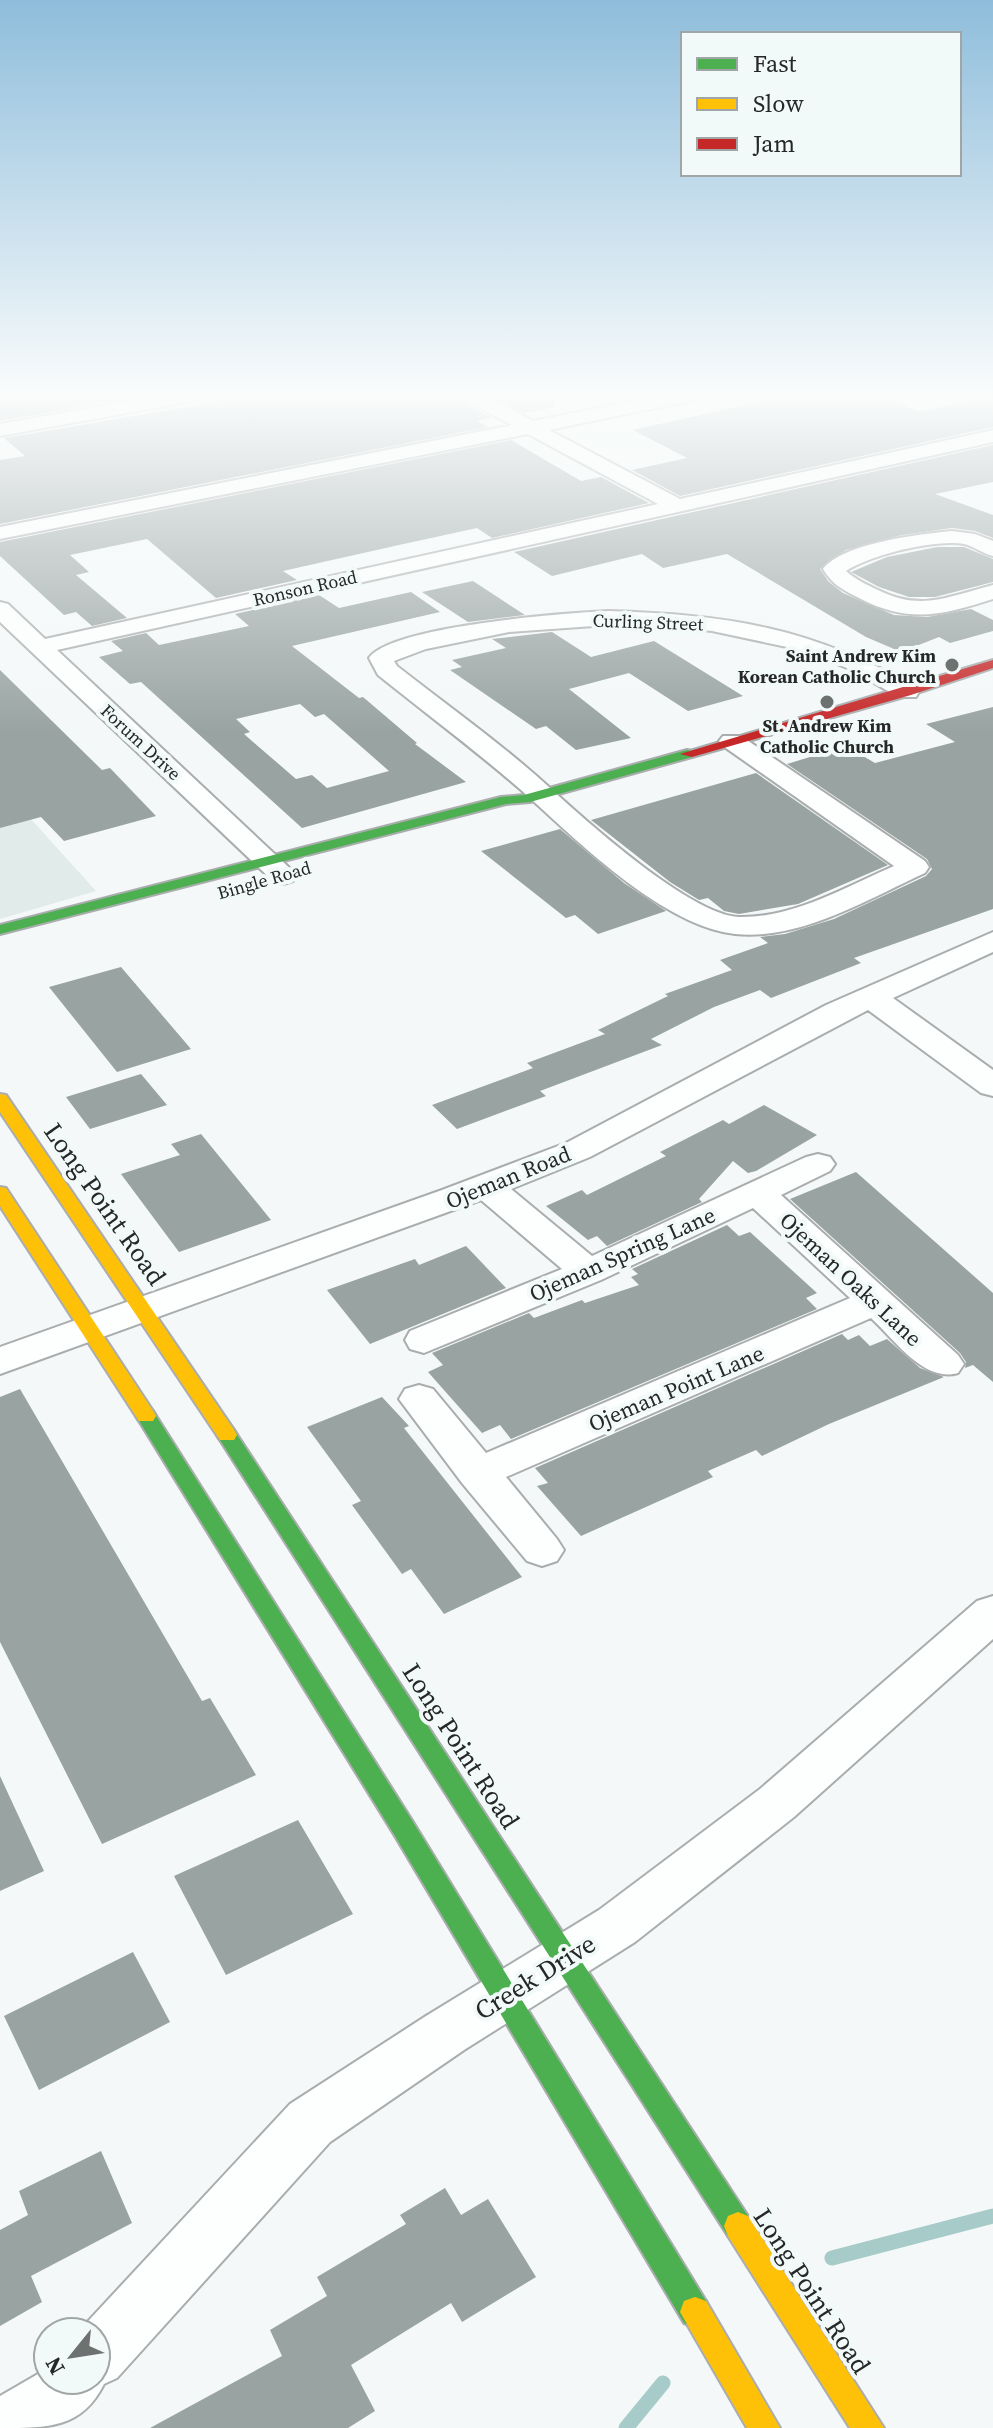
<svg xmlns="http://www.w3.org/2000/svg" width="993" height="2428" viewBox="0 0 993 2428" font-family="'Source Serif 4',serif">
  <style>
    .built { fill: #e0ebea }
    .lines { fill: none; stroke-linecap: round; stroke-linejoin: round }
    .stream { stroke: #a7cbc8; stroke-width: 15 }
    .building { fill: #98a3a2; fill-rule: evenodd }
    .street-casing { stroke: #aaadad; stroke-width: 4 }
    .fast-casing { stroke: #aaadad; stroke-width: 4 }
    .slow-casing { stroke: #aaadad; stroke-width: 4 }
    .jam-casing { stroke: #aaadad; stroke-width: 4 }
    .street { fill: #fdfefe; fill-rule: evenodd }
    .fast { fill: #4caf50; fill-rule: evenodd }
    .slow { fill: #ffc107; fill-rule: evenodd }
    .jam { fill: #c62828; fill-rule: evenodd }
    .poi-dot { fill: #6d7170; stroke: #f2faf9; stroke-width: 3 }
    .labels { text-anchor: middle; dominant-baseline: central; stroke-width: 8; stroke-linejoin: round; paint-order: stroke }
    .far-street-label { font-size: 18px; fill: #252827; stroke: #f2faf9 }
    .far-poi-label { font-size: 18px; font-weight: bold; fill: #252827; stroke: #f2faf9; text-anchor: end }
    .street-label { font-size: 22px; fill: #252827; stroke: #f2faf9 }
    .near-street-label { font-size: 26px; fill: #252827; stroke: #f2faf9 }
  </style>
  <rect width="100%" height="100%" fill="#f4f8f8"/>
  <!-- built -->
  <path class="built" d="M0 785 96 891 0 919Z"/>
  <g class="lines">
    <!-- stream -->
    <path class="stream" d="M832 2258 993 2216
      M626 2428 663 2383"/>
  </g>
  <!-- building -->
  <path class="building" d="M23 393H120L128 398 0 421V397Z
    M271 393H458L462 402 492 418 477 421 488 427 0 524V460L25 456 4 438Z
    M487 393H554L555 407 524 413Z
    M799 393H874L919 412 993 396V427L680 496 632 470 687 458 633 430Z
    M511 440 581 481 601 477 649 503 492 538 477 528 399 545 283 571 297 580 216 598 147 539 70 555 89 572 76 575 127 618 92 626 76 612 64 615 0 556V542Z
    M993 445V482L935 494 993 515V538L975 531 952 528 902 535 846 550 820 569 828 581 843 593 894 615 927 617 971 609 993 620V631L950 643 939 637 901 652 866 637 727 554 663 568 642 554 552 576 514 552Z
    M937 547H964L993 559V582L935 597H909L879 587 851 572 887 557Z
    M473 581 525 615 468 622 422 592Z
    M411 592 440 612 292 646 359 698 363 697 417 743 415 744 466 782 302 828 141 682 130 684 99 657 123 651 111 641 146 633 159 645 249 626 235 614 319 595 339 608ZM300 704 315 717 324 714 389 771 327 788 312 775 296 779 244 734 250 732 236 719Z
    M552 632 591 657 654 641 743 696 688 711 629 673 569 689 631 738 576 750 546 726 536 729 450 670 462 667 452 660 506 648 492 639Z
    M0 670 102 770 110 768 156 816 64 841 41 817 0 828Z
    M993 707V909L854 958 861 963 771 998 760 990 714 1007 651 1039 662 1045 540 1091 546 1096 457 1129 432 1105 533 1068 527 1063 605 1034 598 1030 668 996 665 994 732 970 720 960 768 943 760 937 785 934 834 919 926 876 932 869 927 859 787 764 846 746 875 763 955 742 926 724Z
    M756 773 888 865 798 904 739 914 724 911 708 898 699 900 670 882 591 820Z
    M560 829 624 883 666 911 598 934 575 915 566 918 481 851Z
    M121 967 191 1049 117 1072 49 987Z
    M141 1074 167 1105 90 1129 66 1097Z
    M764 1105 817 1135 756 1171 748 1173 733 1161 699 1199 702 1202 607 1246 597 1236 588 1240 546 1206 582 1190 587 1195 666 1156 660 1152 723 1120 729 1124Z
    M201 1134 271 1220 179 1252 121 1174 180 1155 171 1144Z
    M856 1172 993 1293V1382L973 1365 965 1368 966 1362 960 1353 790 1199Z
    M727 1225 739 1236 750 1232 817 1293 806 1298 817 1309 511 1439 500 1425 482 1433 428 1372 443 1365 432 1353 529 1313 534 1318 582 1300 585 1303 639 1285 631 1277 638 1274 632 1269Z
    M466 1246 506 1288 370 1344 327 1290 415 1259 419 1265Z
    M842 1334 848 1340 859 1335 870 1346 887 1339 920 1368 944 1377 829 1424 762 1456 756 1450 708 1471 713 1477 581 1536 537 1486 548 1483 535 1468Z
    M20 1389 202 1701 210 1698 256 1775 102 1844 0 1642V1397Z
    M382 1397 409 1426 404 1428 522 1577 444 1614 411 1569 402 1574 352 1505 361 1501 307 1427Z
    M0 1776 44 1871 0 1891Z
    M298 1820 353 1914 226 1975 174 1876Z
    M133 1952 170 2022 39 2090 4 2016Z
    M101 2151 132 2223 31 2276 42 2302 0 2326V2230L28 2215 19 2191Z
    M445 2188 461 2215 488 2199 536 2277 462 2322 451 2303 351 2365 375 2411 348 2428H150L282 2356 270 2330 327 2296 317 2277 406 2224 400 2215Z"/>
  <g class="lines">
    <defs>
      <path id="street" d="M176 393H218L209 398 0 436V424Z
        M461 393H480L533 421 675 393H713L704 398 549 430 680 499 993 430V442L57 650 297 875 293 881 283 884 273 881 0 622V602L8 604 45 639 658 504 528 434 0 539V527L512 425 463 399Z
        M952 531 975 534 993 541V556C983 554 974 546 964 544 934 539 871 555 846 571 855 579 867 585 878 590 922 612 949 596 993 585V599C943 615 910 624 861 599 845 591 832 585 823 569 843 543 920 534 952 531Z
        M608 611C727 614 812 628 916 687L919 692 916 697H898L852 670 801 650 712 631 660 626 608 625 509 632 426 649 394 661 397 666C448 706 502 744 550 788 587 822 691 915 739 917 794 918 845 887 894 866L723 746 719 741 723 736H741L925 861 929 867 925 873C868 899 800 941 735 934 666 927 580 844 530 798 482 755 429 716 378 675L369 658C391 626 566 613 608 611Z
        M993 932V952L893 998 993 1070V1096L981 1093 868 1010 590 1157 511 1189 592 1256 806 1157 818 1154 830 1157 835 1164 830 1171 781 1195 958 1355 964 1364 958 1373C924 1383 895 1340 871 1318L506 1477 557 1539 564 1550 557 1561 542 1566 527 1561 462 1483 399 1399 405 1389 419 1385 433 1389 486 1453 850 1298 753 1208 601 1280 424 1353 410 1349 405 1340 410 1331 562 1269 481 1200 0 1374V1347L442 1190 566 1143 826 1005Z
        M993 1596V1639L794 1817 635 1942 464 2050 330 2142 117 2378 104 2384C82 2428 49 2428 0 2428V2396L38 2374 48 2364V2380H96V2332H78L290 2104 426 2016 599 1910 760 1789 977 1601Z"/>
      <path id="fast" d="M687 750 692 751V757L530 802 506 804 0 934V925L501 797 524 795Z
        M146 1409 153 1411 413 1822 706 2301 710 2312 706 2323 695 2327 684 2323 395 1836 136 1416 139 1411Z
        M227 1428 234 1430 748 2216 752 2226 748 2236 738 2240 728 2236 220 1440 217 1435 220 1430Z"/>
      <path id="slow" d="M0 1094 6 1095 234 1430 237 1435 234 1440H220L0 1112Z
        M0 1187 6 1188 153 1411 156 1416 153 1421H139L0 1206Z
        M738 2212 748 2216 884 2428H850L728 2236 724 2226 728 2216Z
        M695 2297 706 2301 780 2428H747L680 2312 684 2301Z"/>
      <path id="jam" d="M993 660V668L911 695 692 757 680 754Z"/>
    </defs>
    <!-- street casing -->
    <use href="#street" class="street-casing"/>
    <!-- fast casing -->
    <use href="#fast" class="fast-casing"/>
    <!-- slow casing -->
    <use href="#slow" class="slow-casing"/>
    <!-- jam casing -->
    <use href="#jam" class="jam-casing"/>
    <!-- street -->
    <use href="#street" class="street"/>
    <!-- fast -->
    <use href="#fast" class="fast"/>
    <!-- slow -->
    <use href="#slow" class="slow"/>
    <!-- jam -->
    <use href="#jam" class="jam"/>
  </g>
  <!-- sky -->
  <linearGradient id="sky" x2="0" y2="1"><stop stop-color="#8ebddb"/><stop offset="0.54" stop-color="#fafcfc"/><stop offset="1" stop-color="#fafcfc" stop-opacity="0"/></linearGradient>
  <rect width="993" height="733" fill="url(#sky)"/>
  <!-- markers -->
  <g class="poi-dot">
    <circle cx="952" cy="665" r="8"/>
    <circle cx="827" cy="702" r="8"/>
  </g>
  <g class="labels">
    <!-- far-street labels -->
    <g class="far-street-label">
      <text transform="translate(305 588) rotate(-13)">Ronson Road</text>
      <text transform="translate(648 622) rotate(2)">Curling Street</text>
      <text transform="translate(141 742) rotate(43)">Forum Drive</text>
      <text transform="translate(264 880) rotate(-16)">Bingle Road</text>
    </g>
    <!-- far-poi labels -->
    <g class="far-poi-label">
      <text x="936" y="655">Saint Andrew Kim<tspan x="936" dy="21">Korean Catholic Church</tspan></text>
      <text x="827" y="725" text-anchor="middle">St. Andrew Kim<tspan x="827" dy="21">Catholic Church</tspan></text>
    </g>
    <!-- street labels -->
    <g class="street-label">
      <text transform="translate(508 1177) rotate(-22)">Ojeman Road</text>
      <text transform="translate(622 1254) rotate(-24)">Ojeman Spring Lane</text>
      <text transform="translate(851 1279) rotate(43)">Ojeman Oaks Lane</text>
      <text transform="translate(676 1388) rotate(-23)">Ojeman Point Lane</text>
    </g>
    <!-- near-street labels -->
    <g class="near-street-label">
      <text transform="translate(105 1204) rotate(55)">Long Point Road</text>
      <text transform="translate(461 1746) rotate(57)">Long Point Road</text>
      <text transform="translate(535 1977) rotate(-32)">Creek Drive</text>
      <text transform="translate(812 2291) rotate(57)">Long Point Road</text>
    </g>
  </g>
  <!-- legend -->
  <rect x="681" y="32" width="280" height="144" fill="#f2faf9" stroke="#a0a6a5" stroke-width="2"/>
  <rect x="697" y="58" width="40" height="12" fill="#4caf50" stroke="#a0a6a5" stroke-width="2"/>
  <text x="753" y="72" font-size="24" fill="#252827">Fast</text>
  <rect x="697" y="98" width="40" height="12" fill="#ffc107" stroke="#a0a6a5" stroke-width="2"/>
  <text x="753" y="112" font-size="24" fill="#252827">Slow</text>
  <rect x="697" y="138" width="40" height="12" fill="#c62828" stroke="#a0a6a5" stroke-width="2"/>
  <text x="753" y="152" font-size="24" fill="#252827">Jam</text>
  <!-- north arrow -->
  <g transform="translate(72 2356) rotate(240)"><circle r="38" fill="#f2faf9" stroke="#a0a6a5" stroke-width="2"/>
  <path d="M0-6L14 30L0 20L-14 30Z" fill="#6d7170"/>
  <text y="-12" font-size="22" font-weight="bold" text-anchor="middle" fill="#252827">N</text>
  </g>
</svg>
